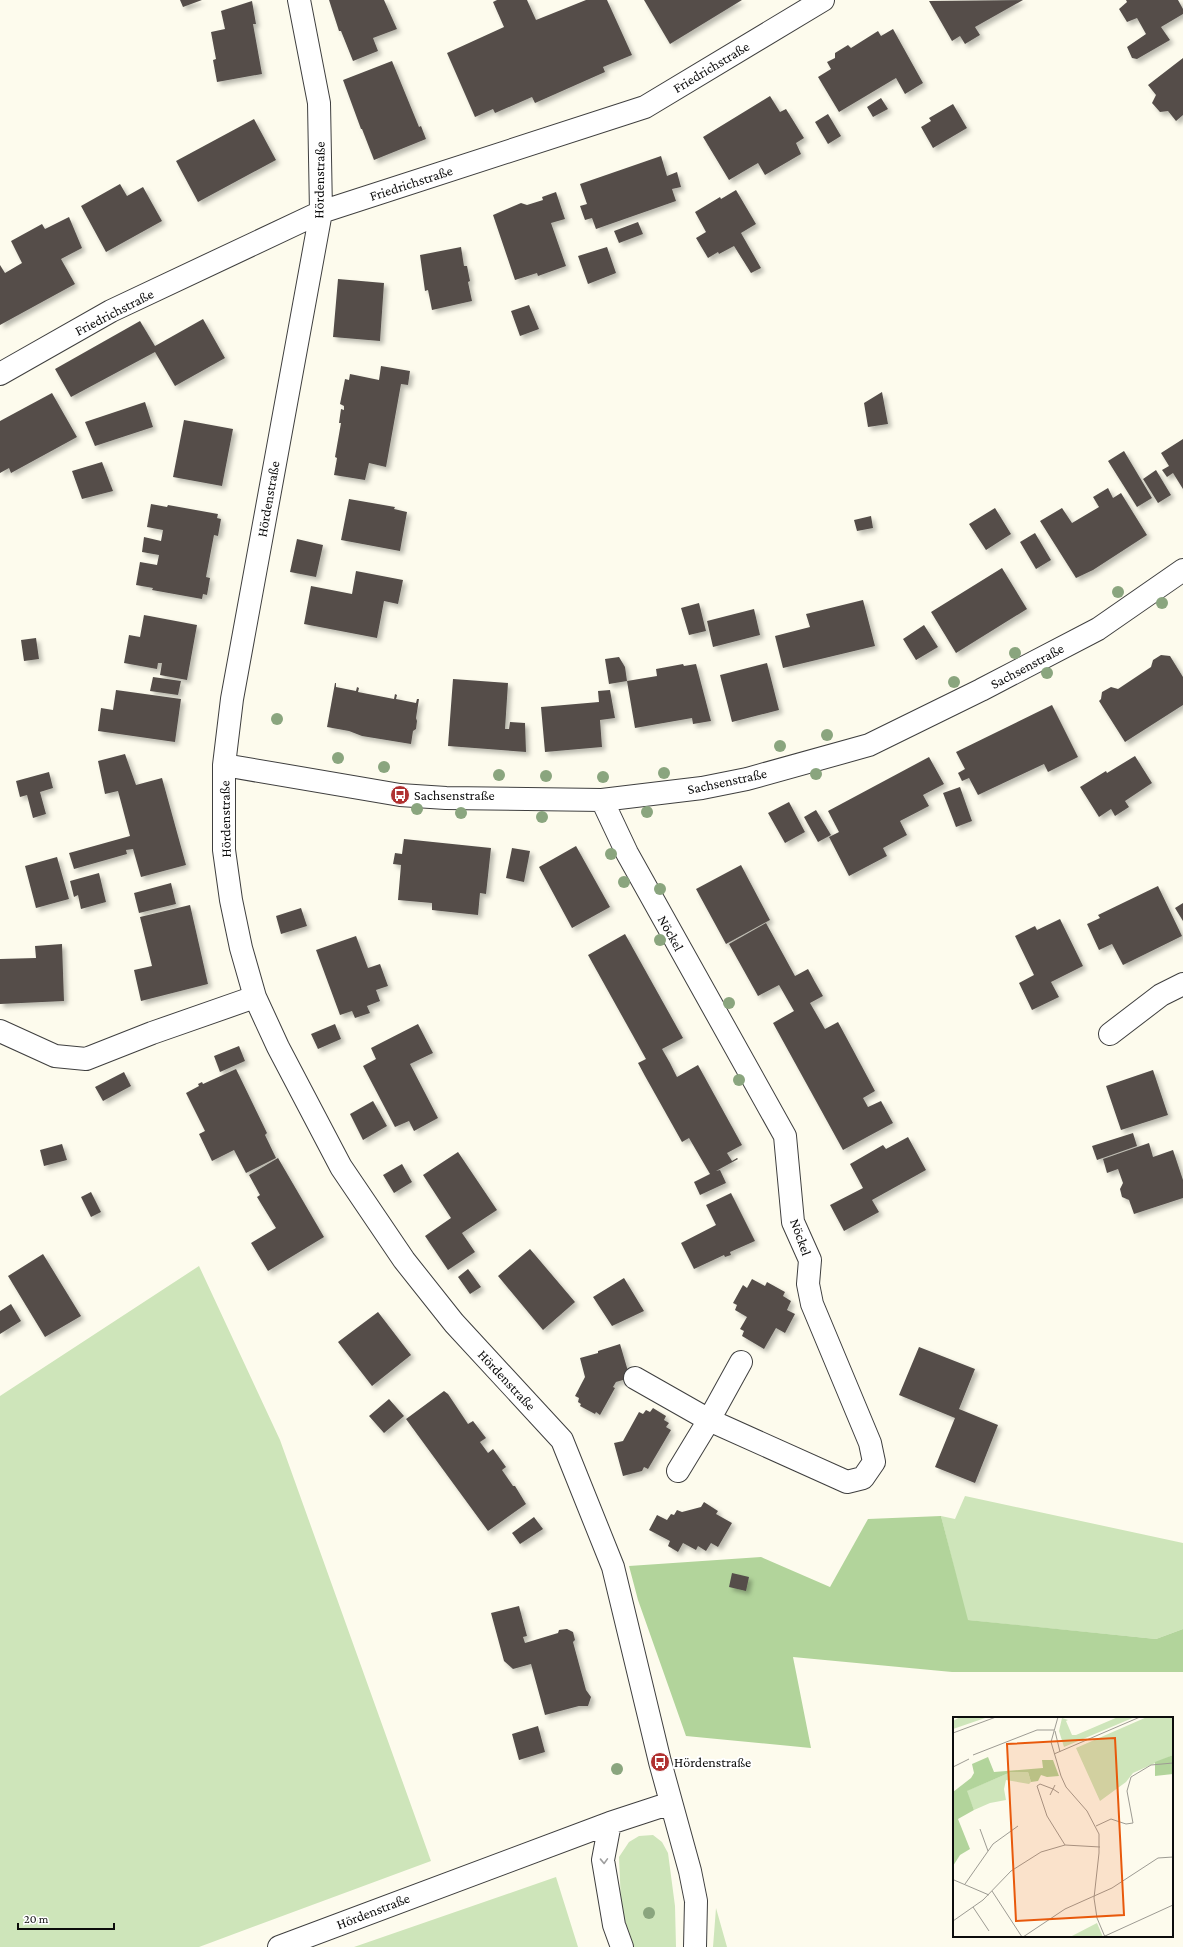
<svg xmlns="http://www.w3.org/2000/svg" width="1183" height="1947" viewBox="0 0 1183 1947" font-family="'Crimson Pro',serif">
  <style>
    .green { fill: #cee5ba }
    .forest { fill: #b2d49b }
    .building { fill: #544e4a; filter: url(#shadow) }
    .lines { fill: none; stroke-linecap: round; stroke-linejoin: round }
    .minor-casing { stroke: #3f3f3f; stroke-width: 24 }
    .minor { stroke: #fff; stroke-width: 22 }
    .tree { fill: #8aa57e }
    .oneway { stroke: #9e9e9e }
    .labels { text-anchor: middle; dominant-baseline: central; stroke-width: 4; stroke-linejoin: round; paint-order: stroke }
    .street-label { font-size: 14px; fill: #0c0c0c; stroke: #fff }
    .poi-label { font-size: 14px; fill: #0c0c0c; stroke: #fff; text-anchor: start }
    .inset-road { fill: none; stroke: #9d9b93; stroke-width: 1 }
    .view { fill: #e8590c; fill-opacity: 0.15; stroke: #e8590c; stroke-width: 2 }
    .inset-edge { fill: none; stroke: #0c0c0c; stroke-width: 2 }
  </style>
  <defs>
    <filter id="shadow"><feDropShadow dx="3.5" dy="3.5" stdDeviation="2" flood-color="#0004"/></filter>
  </defs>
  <rect width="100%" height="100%" fill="#fdfbed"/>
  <!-- green -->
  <path class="green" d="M199 1266 280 1440 431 1861 199 1947H0V1396Z
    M965 1496 1183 1543V1629L1156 1639 967 1620 941 1516 955 1519Z
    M653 1835 662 1842 668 1853 675 1906 676 1947H631L621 1903 619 1857 629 1842 639 1836Z
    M556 1877 578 1947H354Z
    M716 1908 727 1947H713Z"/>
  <!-- forest -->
  <path class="forest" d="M941 1516 968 1620 1156 1639 1183 1629V1672H952L793 1657 811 1748 686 1736 638 1600 629 1566 761 1557 830 1587 868 1519Z"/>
  <!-- building -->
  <path class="building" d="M180 0H202L183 7Z
    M329 0H384L397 29 373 38 378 51 353 61 341 31H339Z
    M497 0H527L536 20 586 0H607L632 55 603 67 605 72 535 103 532 97 495 113 493 109 475 117 447 53 504 27 493 2Z
    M644 0H742L670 44Z
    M1023 0 975 27 980 35 965 44 960 36 952 41 929 1Z
    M1126 0H1178L1183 9V14L1161 27 1170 40 1137 59 1132 58 1127 47 1146 34 1137 18 1127 22 1119 9 1127 2Z
    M252 1 256 24H253L262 74 217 82 213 60 216 59 211 32 225 29 221 11Z
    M893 29 923 83 905 94 896 78 839 112 818 77 831 69 827 62 835 58V53L848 45 851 48 878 31 881 36Z
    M1183 58V115L1176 121 1168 111 1160 112 1152 103 1156 95 1148 85Z
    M392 61 419 127 421 126 426 139 374 160 362 129H361L343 80Z
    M770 96 780 112 786 109 804 138 796 143 801 154 765 175 758 163 729 180 703 137Z
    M881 98 888 109 873 117 867 107Z
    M953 104 967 128 933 148 921 127 931 121 929 118Z
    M828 114 841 136 828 144 815 122Z
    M254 119 276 160 198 202 176 161Z
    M661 156 667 176 677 172 681 187 672 189 676 201 596 229 592 218 585 220 580 206 587 204 580 184Z
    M120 184 127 196 143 187 162 221 106 252 81 206Z
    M736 190 756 224 741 233 761 268 751 273 734 246 719 254 718 252 708 258 696 238 706 232 695 212 720 197 721 199Z
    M556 192 565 219 551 223 566 266 538 276 537 273 515 280 493 215 521 203 527 205 543 200 542 197Z
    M69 217 82 248 61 259 75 284 0 325V265L5 273 22 263 11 241 42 224 45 229Z
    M638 222 643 234 619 243 614 231Z
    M461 247 464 266H467L470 281 468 282 472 301 432 310 428 290 425 291 420 255Z
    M607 247 616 273 588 284 578 256Z
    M338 279 384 283 380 341 333 337Z
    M529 305 539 329 520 336 511 311Z
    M203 319 225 358 175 386 155 352 71 397 55 369 140 321 155 346Z
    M381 366 410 371 408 385 401 384 386 467 369 463 365 480 334 475 337 458 335 457 341 423H339L341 409 344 410V406L340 404 345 379 349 380 350 374 379 380Z
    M882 392 888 424 868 427 864 403Z
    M52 393 77 437 11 473 9 468 0 473V421Z
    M145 402 153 427 95 446 85 422Z
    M184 420 233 429 222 486 173 477Z
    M1183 439V489L1173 473 1167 477 1162 470 1169 466 1161 453Z
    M1124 451 1152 498 1137 507 1108 461Z
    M102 462 113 491 82 499 72 471Z
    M1156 470 1171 495 1158 503 1143 479Z
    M1108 488 1113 498 1121 493 1147 535 1093 570 1076 578 1040 521 1062 508 1072 523 1099 507 1093 497Z
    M349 499 395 507 394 509 407 512 400 551 341 540Z
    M151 504 167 507 168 505 218 514 217 518 221 519 218 536 214 535 206 577 210 578 207 595 203 594 202 599 152 590 153 588 136 585 140 562 157 565 159 555 142 552 144 537 161 541 163 530 147 527Z
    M995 508 1011 534 986 550 969 524Z
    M871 516 873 528 857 531 854 520Z
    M1035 533 1051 560 1036 569 1020 542Z
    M297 539 323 545 316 577 290 572Z
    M1002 568 1027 609 956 653 931 612Z
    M356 571 403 580 398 604 384 601 377 638 304 624 311 586 352 594Z
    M863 600 875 646 783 668 775 636 810 627 806 614Z
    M699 603 706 631 689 635 681 608Z
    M754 609 760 635 713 647 707 621Z
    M144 615 197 625 187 680 160 675 162 663H158L157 669 124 663 129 635 140 637Z
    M924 625 938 647 916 660 903 639Z
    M36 638 39 659 24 661 21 640Z
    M1161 655 1170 656 1183 677V705L1125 742 1099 701 1101 699 1102 692 1111 687 1118 689 1151 667 1153 660Z
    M619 657 625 667 627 681 609 684 605 659Z
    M767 663 779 710 732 722 720 675Z
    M683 664 684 666 696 664 711 721 693 724 692 718 635 728 627 681 657 676 656 669Z
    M153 677 181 681 178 695 150 691Z
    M453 679 508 683 505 729H509L510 722 525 723 526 752 448 746Z
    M335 683H336V687L356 691 357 687 359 688 358 692 394 699 395 694 397 695 396 699 416 703 417 699H419L416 718 417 721 416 729 413 731 411 744 362 736 349 731 327 727Z
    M116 690 181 699 175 742 98 731 101 708 113 710Z
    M610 690 615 718 600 720 602 747 545 752 541 707 599 702 598 691Z
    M1052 705 1078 757 1048 772 1044 764 978 795 969 778 962 781 958 773 965 769 956 752Z
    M125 754 136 785 162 778 186 865 141 877 133 849 126 850 127 854 74 869 69 853 130 836 118 791 105 794 98 761Z
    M1135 756 1152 783 1125 801 1129 807 1115 816 1111 809 1099 817 1080 787 1106 771 1107 773Z
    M929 757 944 784 923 795 929 806 900 821 907 835 883 848 887 856 849 876 829 837 839 832 828 811Z
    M49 772 53 788 40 792 46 814 33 818 27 795 20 797 16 781Z
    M960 787 972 821 956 827 943 793Z
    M789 802 805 832 785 843 768 813Z
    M816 810 831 835 818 842 804 817Z
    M404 839 491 848 486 894 480 893 478 915 432 910V903L398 900 401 865 393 864 395 853 402 854Z
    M576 846 610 907 572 928 539 867Z
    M512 848 530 851 524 882 506 878Z
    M57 857 69 899 36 908 25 866Z
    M741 865 770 920 726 944 696 889Z
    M99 873 106 902 81 909 78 895 74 897 70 881Z
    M171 883 176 904 139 913 134 893Z
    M1158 886 1182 936 1123 965 1112 944 1099 950 1087 924 1100 918 1098 915Z
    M1183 903V921L1175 908Z
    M190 905 208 984 141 1001 134 970 152 966 140 917Z
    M301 908 307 926 281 934 276 916Z
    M1060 919 1083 966 1051 982 1059 997 1032 1010 1019 983 1034 975 1015 936 1035 926 1037 930Z
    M766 923 795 976 808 969 815 982 823 996 810 1003 825 1029 838 1022 852 1048 875 1091 863 1098 868 1107 881 1101 893 1123 843 1150 773 1023 794 1011 779 985 758 996 729 944Z
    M625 934 683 1038 662 1049 670 1063 677 1077 698 1065 742 1145 727 1153 732 1161 737 1158 738 1159 716 1171 720 1170 726 1183 700 1195 694 1182 710 1174 689 1138 682 1142 645 1076 638 1063 646 1059 588 955Z
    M356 936 368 968 380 964 388 986 376 990 380 1001 367 1006 370 1013 355 1018 352 1011 340 1015 316 950Z
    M62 944 64 1001 0 1004V959L36 958 35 946Z
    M335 1024 341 1039 318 1049 311 1034Z
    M418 1024 433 1053 410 1064 438 1118 414 1131 409 1121 395 1127 363 1066 376 1059 371 1048Z
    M239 1046 245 1061 220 1072 214 1056Z
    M236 1069 267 1133 265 1135 276 1158 246 1173 234 1150 212 1161 199 1134 205 1131 186 1093 199 1086 198 1084 202 1082 203 1084Z
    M1153 1070 1168 1115 1121 1130 1106 1086Z
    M124 1072 131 1086 103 1101 95 1087Z
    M373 1101 387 1126 363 1140 350 1114Z
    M1133 1133 1137 1146 1097 1160 1092 1146Z
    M908 1137 926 1170 872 1200 879 1212 844 1231 830 1205 863 1188 850 1164 883 1145 886 1149Z
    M1149 1143 1153 1157 1173 1150 1183 1180V1198L1134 1214 1129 1200 1122 1197 1120 1189 1123 1183 1118 1169 1107 1173 1103 1159Z
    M62 1144 67 1160 44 1166 40 1150Z
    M458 1152 497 1210 462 1233 475 1252 448 1270 425 1236 451 1218 423 1175Z
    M278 1158 324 1237 268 1271 251 1243 276 1228 257 1197 260 1195 249 1175Z
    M402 1164 412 1182 394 1193 383 1175Z
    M91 1192 101 1212 91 1217 81 1197Z
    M731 1193 755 1241 730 1252 731 1255 725 1257 724 1255 694 1269 681 1243 716 1225 706 1205Z
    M530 1249 575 1302 543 1330 498 1276Z
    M43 1254 81 1316 45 1337 8 1276Z
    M468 1269 481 1287 470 1294 458 1277Z
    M624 1278 644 1311 612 1326 593 1297Z
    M752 1279 765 1286 767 1282 785 1292 783 1296 791 1301 787 1310 795 1314 785 1333 776 1328 764 1349 742 1336 744 1331 740 1329 747 1317 735 1310 737 1305 733 1303 743 1285 747 1288Z
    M11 1304 21 1321 0 1334V1311Z
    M378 1312 411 1355 372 1386 338 1342Z
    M620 1344 630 1378 616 1382 613 1387 615 1388 600 1415 596 1412 595 1414 580 1406 581 1404 578 1402 579 1398 575 1396 585 1377 580 1358 598 1353V1351Z
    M919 1347 975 1369 959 1409 998 1425 975 1483 935 1467 955 1418 899 1395Z
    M444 1391 448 1394 468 1424 473 1421 486 1438 480 1442 488 1453 493 1449 506 1467 502 1470 513 1486H515L526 1504 488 1531 406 1419Z
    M389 1399 404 1416 384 1433 369 1416Z
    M653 1408 666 1416 664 1420 669 1423 666 1427 671 1430 648 1469 644 1467 642 1471 623 1476 614 1443 623 1441 639 1412 643 1414 646 1410 650 1412Z
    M704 1502 718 1511 716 1514 732 1523 718 1547 711 1543 706 1551 698 1546 696 1550 683 1543 678 1552 668 1546 670 1541 649 1530 657 1515 667 1520 671 1514 674 1515 677 1510 682 1512 701 1507Z
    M534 1517 543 1529 520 1544 512 1533Z
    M732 1573 749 1577 746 1591 729 1587Z
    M519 1606 527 1636 523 1637 525 1643 558 1633 559 1630 567 1629 573 1632 575 1640 573 1642 586 1690 591 1697 588 1706H579L545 1715 531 1664 513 1669 504 1661 491 1613Z
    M538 1726 545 1752 519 1760 512 1734Z"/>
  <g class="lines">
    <defs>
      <path id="minor" d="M299 0 319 103 321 212 232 699 224 765V850L231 900 241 948 255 997 278 1047 341 1167 404 1260 454 1323 562 1440 613 1567 660 1762 690 1871 696 1901 695 1947
        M0 374 111 311 321 212 645 107 823 0
        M224 765 400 795 446 798 602 800 702 788 747 779 869 745 981 690 1098 629 1183 570
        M602 800 627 853 785 1136 793 1222 810 1260 808 1284 812 1304 870 1443 874 1462 863 1478 847 1482 709 1420 678 1471
        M0 1031 55 1056 86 1059 152 1033 255 997
        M1110 1034 1161 995 1183 984
        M635 1378 709 1420 741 1362
        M610 1823 603 1860 614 1925 622 1947
        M279 1947 610 1823 671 1803"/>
    </defs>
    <!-- minor casing -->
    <use href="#minor" class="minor-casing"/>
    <!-- minor -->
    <use href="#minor" class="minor"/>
  </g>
  <!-- trees -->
  <g class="tree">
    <circle cx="1118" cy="592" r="6"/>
    <circle cx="1162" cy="603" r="6"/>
    <circle cx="1015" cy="653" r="6"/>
    <circle cx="1047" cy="673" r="6"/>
    <circle cx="954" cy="682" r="6"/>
    <circle cx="277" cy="719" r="6"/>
    <circle cx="827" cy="735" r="6"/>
    <circle cx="780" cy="746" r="6"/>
    <circle cx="338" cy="758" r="6"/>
    <circle cx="384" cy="767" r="6"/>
    <circle cx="664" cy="773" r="6"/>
    <circle cx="816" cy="774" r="6"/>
    <circle cx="499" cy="775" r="6"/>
    <circle cx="546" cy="776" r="6"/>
    <circle cx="603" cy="777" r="6"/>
    <circle cx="417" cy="809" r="6"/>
    <circle cx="647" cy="812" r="6"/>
    <circle cx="461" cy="813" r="6"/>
    <circle cx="542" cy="817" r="6"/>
    <circle cx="611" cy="854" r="6"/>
    <circle cx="624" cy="882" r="6"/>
    <circle cx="660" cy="889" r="6"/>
    <circle cx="660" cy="940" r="6"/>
    <circle cx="729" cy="1003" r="6"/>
    <circle cx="739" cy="1080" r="6"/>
    <circle cx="617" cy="1769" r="6"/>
    <circle cx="649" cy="1913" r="6"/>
  </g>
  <!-- one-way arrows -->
  <defs><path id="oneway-chevron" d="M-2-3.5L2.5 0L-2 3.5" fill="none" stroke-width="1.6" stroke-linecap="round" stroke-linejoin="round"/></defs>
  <use class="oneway" href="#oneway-chevron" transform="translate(604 1861) rotate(88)"/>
  <!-- icons -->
  <defs>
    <symbol id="bus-disc" viewBox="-11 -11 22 22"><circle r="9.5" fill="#b03131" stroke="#fff"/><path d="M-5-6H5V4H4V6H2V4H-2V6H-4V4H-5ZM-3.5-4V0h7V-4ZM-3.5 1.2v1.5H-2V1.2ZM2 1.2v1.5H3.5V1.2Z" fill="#fff"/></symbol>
  </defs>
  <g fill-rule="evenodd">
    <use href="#bus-disc" x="389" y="784" width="22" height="22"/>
    <use href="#bus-disc" x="649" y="1751" width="22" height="22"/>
  </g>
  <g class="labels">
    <!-- street labels -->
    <g class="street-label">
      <text transform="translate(711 67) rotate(-31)">Friedrichstraße</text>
      <text transform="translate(319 180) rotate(-89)">Hördenstraße</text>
      <text transform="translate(411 183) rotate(-18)">Friedrichstraße</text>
      <text transform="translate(114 312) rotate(-27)">Friedrichstraße</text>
      <text transform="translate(268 499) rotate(-80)">Hördenstraße</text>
      <text transform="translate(1027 666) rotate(-28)">Sachsenstraße</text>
      <text transform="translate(727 781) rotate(-12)">Sachsenstraße</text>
      <text transform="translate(225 819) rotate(-91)">Hördenstraße</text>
      <text transform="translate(671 933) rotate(61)">Nöckel</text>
      <text transform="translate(801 1237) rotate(70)">Nöckel</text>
      <text transform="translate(507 1380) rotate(47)">Hördenstraße</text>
      <text transform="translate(373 1911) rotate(-21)">Hördenstraße</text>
    </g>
    <!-- poi labels -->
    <g class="poi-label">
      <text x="414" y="795">Sachsenstraße</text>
      <text x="674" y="1762">Hördenstraße</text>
    </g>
  </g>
  <!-- overview -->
  <g transform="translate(953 1717)">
    <rect width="220" height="220" fill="#fdfbed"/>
    <path d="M7 0H35L0 12V4ZM165 0H182L111 30 106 14 109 1 115 3 113 4 119 18H123ZM194 0H220V38L180 56 173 65 147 84 123 31ZM58 55H75L78 65 76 67 53 63 51 72 53 83 37 86 21 93 13 74ZM144 206 150 220H117Z" fill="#cee5ba"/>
    <path d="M220 38V57L202 59V45ZM35 40 41 55 90 51 89 43H100L106 59 94 60 88 58 85 64 78 65 75 55H58L14 74 21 93 5 102 17 132 7 138 0 149V75L18 61 21 56 19 47Z" fill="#b2d49b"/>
    <path class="inset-road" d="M105 0 98 25 108 59 113 70 134 94 146 117V136L141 181 144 201 152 220M102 14 107 35M0 16 43 0M101 37 187 0M20 38 84 13H101M0 50 16 42M102 68 100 72 87 67 84 69 94 99 112 128M97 78 100 72 106 76M143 109 158 102 173 107 180 106 174 74 178 60 198 48 220 46M27 112 35 134M1 163 36 178M12 167 40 127 65 109M39 174 69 220M20 190 36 214M0 204 30 183 58 154 88 135 112 128 147 130M152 219 220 188M70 220 112 192 159 171 205 141 220 140"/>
    <path class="view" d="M162 21 171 198 63 204 54 27Z"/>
    <rect width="220" height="220" class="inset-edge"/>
  </g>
  <!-- scale -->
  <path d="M18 1923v6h96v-6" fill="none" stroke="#0c0c0c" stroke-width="2"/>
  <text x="24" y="1923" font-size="12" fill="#0c0c0c" stroke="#ffffff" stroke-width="3" paint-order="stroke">20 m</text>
</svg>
